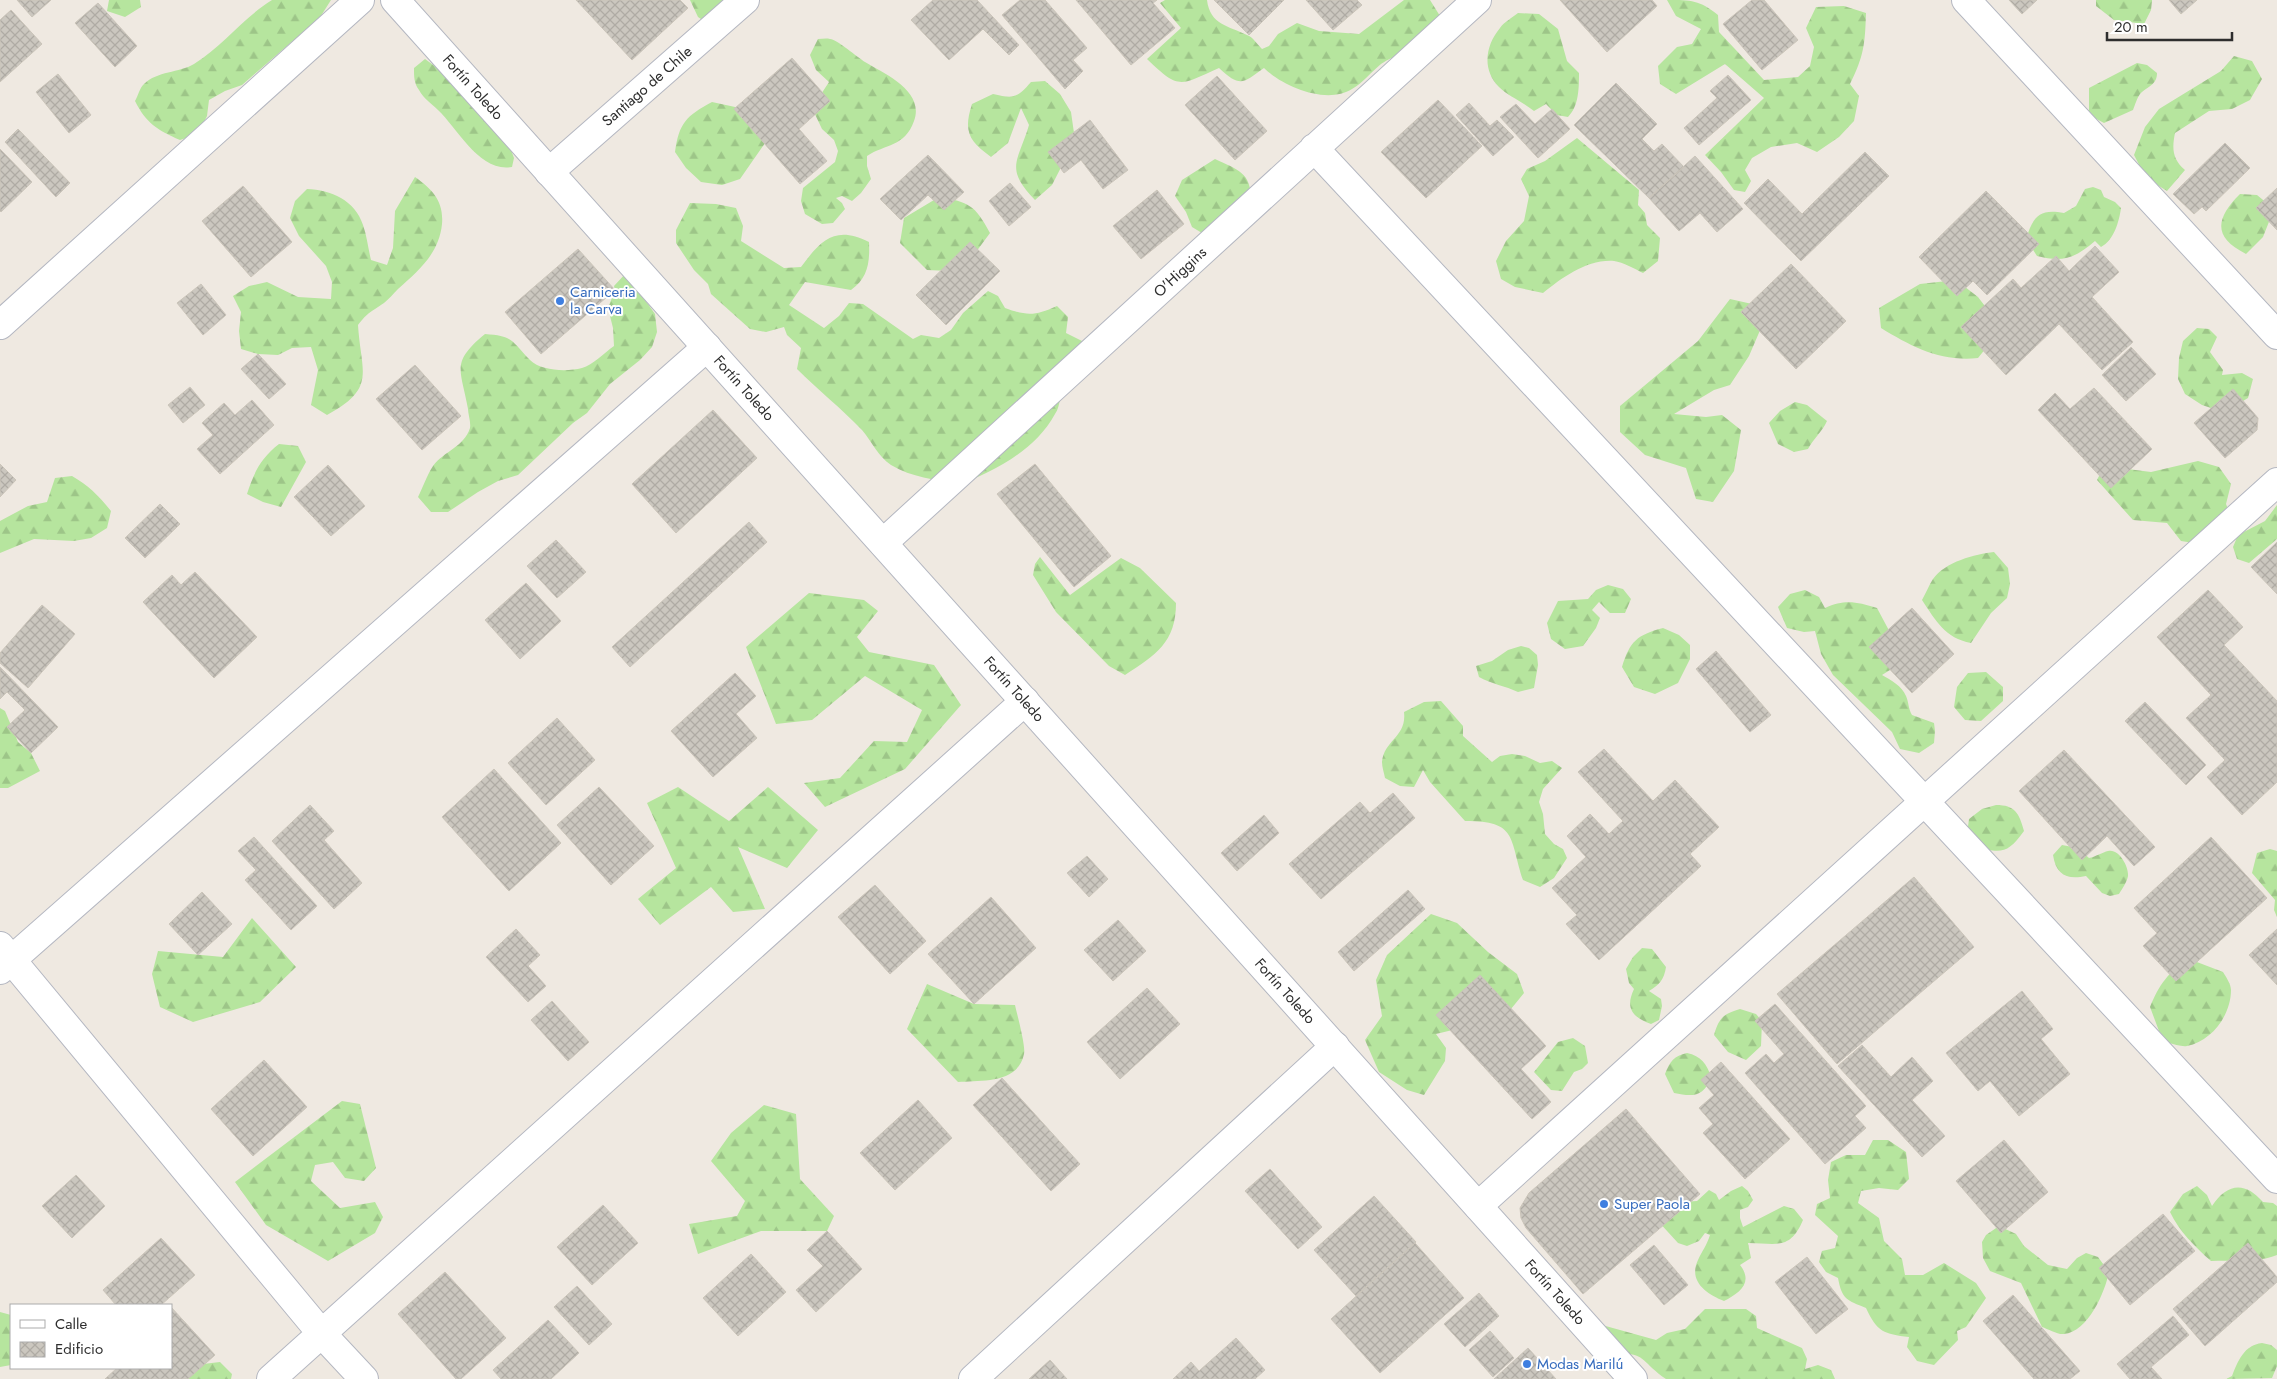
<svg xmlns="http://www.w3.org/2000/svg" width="2277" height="1379" viewBox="0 0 2277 1379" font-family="Jost,sans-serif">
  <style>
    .forest { fill: url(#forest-firs) }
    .building { fill: url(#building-cross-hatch); stroke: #cbc5ba }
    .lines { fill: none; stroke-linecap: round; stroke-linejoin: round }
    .street-casing { stroke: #b4b7c1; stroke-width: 30 }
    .secondary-casing { stroke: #b4b7c1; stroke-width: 30 }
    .street { stroke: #fff; stroke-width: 28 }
    .secondary { stroke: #fff; stroke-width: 28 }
    .shop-dot { fill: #3f7fe0; stroke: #fff; stroke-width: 2 }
    .labels { text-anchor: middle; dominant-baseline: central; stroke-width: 4; stroke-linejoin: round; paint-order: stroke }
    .street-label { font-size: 15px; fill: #2e2e2e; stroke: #fff }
    .shop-label { font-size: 15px; fill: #366cbe; stroke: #fff; text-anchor: start }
  </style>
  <defs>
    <pattern id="forest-firs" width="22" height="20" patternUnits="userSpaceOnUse" patternTransform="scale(1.25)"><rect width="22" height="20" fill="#b6e59e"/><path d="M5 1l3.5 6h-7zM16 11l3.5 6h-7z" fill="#9dc588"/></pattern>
    <pattern id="building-cross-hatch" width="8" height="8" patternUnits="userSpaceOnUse" patternTransform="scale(1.25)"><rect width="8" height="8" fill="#cbc7bf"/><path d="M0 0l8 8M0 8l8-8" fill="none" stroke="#afaba4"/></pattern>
  </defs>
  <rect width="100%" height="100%" fill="#efe9e1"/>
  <!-- forest -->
  <path class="forest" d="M109 0H140L141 7 125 17 107 11Z
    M272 0H331L312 30 295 39 242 85 225 91 209 100 207 116 198 134 180 140C157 130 146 123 135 101 138 96 140 87 144 84 157 71 179 73 194 64 223 46 243 18 272 0Z
    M690 0H738L707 23 698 17Z
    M1165 0H1207C1210 25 1229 26 1247 35 1253 37 1257 44 1262 49L1269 46 1278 34 1297 23 1319 31 1359 34 1404 0H1430L1440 16C1429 27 1418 42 1405 51 1397 56 1388 59 1381 64 1371 72 1363 83 1352 89 1327 105 1283 87 1264 68 1244 82 1241 89 1219 68 1180 85 1180 91 1147 59L1181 28 1160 3Z
    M1667 0C1692 0 1699 0 1718 15L1719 32 1764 80 1798 77 1810 66 1814 47 1806 28 1816 7 1844 6 1866 13C1865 44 1864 56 1850 84L1859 96 1854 121 1839 137 1817 152 1797 143 1771 147 1752 158 1745 170 1751 181 1745 192 1734 190 1721 172 1705 155 1764 98 1725 64 1676 94 1660 84 1658 66 1677 47 1692 44 1701 29 1676 16Z
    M2096 0H2152V1L2151 10 2144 24 2114 20 2096 6Z
    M1518 13 1539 14 1558 29 1567 61 1579 73C1579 88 1579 106 1568 117L1557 115 1546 104 1534 111C1523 102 1508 96 1499 87 1482 70 1485 46 1500 28 1504 22 1512 18 1518 13Z
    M818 39C822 39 826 38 830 39 838 40 857 57 865 62 885 74 925 91 914 121 905 147 885 144 867 156V166L871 179 861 193 852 201 842 196 836 198 842 203 845 209 833 223 822 224 805 214 801 201 803 188 835 162 838 151 834 140 822 129 812 108 829 82 816 70 810 55Z
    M2234 56 2252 61 2262 79 2250 100 2232 109 2209 111 2175 133C2172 148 2172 159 2185 170L2167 191 2146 178 2134 155 2145 127 2159 109 2221 71Z
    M425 59 440 70 511 150 514 158 512 167C480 173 458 129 438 110 431 103 424 99 419 90 414 83 414 77 414 68Z
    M2137 63 2147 65 2157 73C2157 85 2148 86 2140 94 2137 98 2135 105 2133 110L2104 123 2089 115V88Z
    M1045 81 1060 94 1071 112 1075 140 1052 185 1035 200C1004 168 1018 162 1029 125L1021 108 1008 143 991 157C969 141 963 132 972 104L993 94C1014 99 1017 98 1031 82Z
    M712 102 749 110 772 133 740 179 722 185 701 182 686 168 675 152C679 123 686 116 712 102Z
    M1577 138 1639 190 1638 205 1645 213 1647 225 1660 238 1658 261 1643 273C1635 269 1623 262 1614 261 1587 259 1562 278 1543 293L1515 287 1501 279 1496 261 1506 241 1524 221 1529 196 1521 179 1527 169 1545 161Z
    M1215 159C1238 170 1251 172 1251 200L1207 236 1192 227 1186 212 1175 196 1182 180Z
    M415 177C432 189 444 201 442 224 439 254 418 271 398 289 393 294 389 299 384 303 371 312 368 312 358 325 361 373 377 388 327 415L311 405 318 370 311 347 292 348 278 355 258 354 241 349 239 331 241 312 233 296 249 286 267 282 298 297 331 299 332 282 326 266 299 236 290 218 295 201 307 189C331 190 355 200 363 225 367 236 368 248 371 260L387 265 393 248 395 211Z
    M2093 187 2101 190 2104 197 2115 202 2121 208C2119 222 2114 240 2101 247L2095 241C2075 258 2063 263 2037 256L2026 239C2033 217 2039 208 2064 213L2076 206 2085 189Z
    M2240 194 2257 195 2274 209 2263 237 2246 254C2212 237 2216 218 2240 194Z
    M939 197C969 202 975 205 990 233L973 256 950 271 927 270 900 243 904 218Z
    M690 203 716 204 736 208 743 226 741 241 784 268 801 267C821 240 835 225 869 242 870 262 868 278 851 290L805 282 789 305 824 328 839 316 849 303 863 304 913 339 921 335 939 338 951 330 963 313 988 291 998 296 1005 308C1027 316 1035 316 1057 306L1068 317 1066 333 1082 341 1087 348C1078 365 1067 382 1060 400 1059 404 1058 410 1055 414 1035 451 994 471 957 486 935 478 912 478 891 465 878 456 872 442 862 430 841 408 818 390 797 369L801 348 787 335 784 327 766 332 750 329 711 294 708 284 694 270 676 243V230Z
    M626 273 655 314 657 332 652 347 640 360 610 384 587 413 573 423 518 475 498 481 478 492 448 512H431L418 497C423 487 427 475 433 466 444 451 464 447 470 428 471 422 468 414 468 409 461 369 450 363 485 334 514 336 511 341 530 360 541 371 567 372 582 368 593 365 604 353 614 346L613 328 608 308 615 290 614 286Z
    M1956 280 1978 297 1994 318 1990 343 1978 358C1941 362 1912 347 1881 328L1879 308 1920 284Z
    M1730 299 1761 306 1764 321 1749 356 1730 385 1714 390 1674 414 1706 417 1722 415 1741 430 1734 471 1713 502 1696 499 1686 468 1645 455 1620 432V406L1698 341Z
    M2197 328 2209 329 2217 337 2210 352 2223 370 2222 375 2242 373 2253 379 2248 398 2233 407 2220 411 2202 405 2185 394 2178 379 2179 358 2183 341Z
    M1795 402 1807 405 1827 421C1822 432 1814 438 1808 449L1794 452 1778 444 1769 423 1780 411Z
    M279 444 298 446 306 462 281 507 263 502 247 494C254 472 261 458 279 444Z
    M2198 461 2219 467 2231 484 2226 504 2233 522 2194 543 2181 541 2167 523 2133 520 2097 480 2104 466 2151 472Z
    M72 476C88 485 99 496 111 511L107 528 91 538 74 541 34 539 0 553V521L28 506 47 502 55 478Z
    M2277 505V539L2249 563 2237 559 2233 547 2238 535 2265 521Z
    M1994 552 2008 568 2010 584 2007 598 1991 613 1971 643C1945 638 1936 621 1922 600 1926 593 1929 585 1933 579 1945 562 1975 554 1994 552Z
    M1040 557 1070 595 1121 558 1140 568 1176 603C1176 642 1156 655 1125 675L1109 666 1056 612 1033 575 1035 564Z
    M1608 585 1623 589 1631 599 1625 613H1610L1599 602 1592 610 1600 618 1596 628 1583 646 1565 649 1551 639 1547 623 1558 601 1588 599 1596 590Z
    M1805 590 1819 597 1825 608C1845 599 1857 602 1877 608L1893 638 1899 657 1890 670 1882 675C1891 680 1902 686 1906 696 1909 703 1908 708 1912 715L1934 723 1935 731 1934 743 1919 753 1900 749 1892 732 1833 675 1821 654 1815 631 1804 632 1787 628 1778 607 1790 594Z
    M809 593 864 600 878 611 857 637 869 652 934 665 961 705 905 769 825 807 804 783 840 778 874 741 907 742 922 710 865 676 812 720 776 724 746 647Z
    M1663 628 1679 635 1690 645V659L1678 683 1655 694 1634 687 1622 667C1630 641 1637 635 1663 628Z
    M1521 646 1529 648 1537 655 1538 665 1534 688 1518 692C1505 686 1492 684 1479 677L1476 666 1492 661 1508 650Z
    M1986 672 2003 687V701L1981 721 1965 720 1954 707 1957 687 1968 673Z
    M1441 701 1463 726V736L1492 762 1500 756 1512 754 1525 756 1540 763 1552 761 1562 768 1543 789 1539 802 1543 814 1545 834 1554 844 1563 849 1567 858 1554 878 1540 887 1523 880C1509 838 1518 821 1465 821L1430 782 1423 770 1414 787 1400 786 1385 778C1384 773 1382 767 1382 762 1384 740 1407 737 1404 712L1424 702Z
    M0 708 5 711 18 742 31 753 40 771 8 788H0Z
    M678 787 729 821 768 787 818 830 787 868 738 847 765 909 733 912 711 887 660 925 638 899 676 868 647 803Z
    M1996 805C2015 805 2019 813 2024 831 2008 853 2002 854 1976 847L1967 834 1969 819 1982 809Z
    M2062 845 2078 848 2089 858C2095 857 2103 852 2108 851 2119 848 2129 867 2128 876 2127 882 2122 889 2119 894L2110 896 2102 893 2086 876C2067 880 2056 875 2053 855Z
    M2270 849 2277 851V917L2274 910 2275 900 2252 873 2257 853Z
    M1431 914 1457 923 1488 952 1517 974 1524 993 1502 1020 1469 1026 1436 1034 1446 1048 1445 1061 1424 1095 1407 1090 1379 1072 1365 1040 1382 1016 1376 980 1387 955Z
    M252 918 296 967 260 1002 193 1022 160 1007 152 974 158 951 223 957Z
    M1642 948 1652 949 1666 967C1664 980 1659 985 1649 991L1661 999 1662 1006 1659 1020 1651 1024C1632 1017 1625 1008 1634 989L1629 983 1626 969 1633 957Z
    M2189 959 2223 972C2226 977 2231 984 2231 990 2231 1015 2212 1041 2187 1046 2182 1047 2174 1044 2168 1043L2159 1031 2150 1007C2159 985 2168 972 2189 959Z
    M927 984 974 1004 1015 1005C1017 1014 1026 1047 1024 1054 1018 1084 981 1080 958 1082L907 1029Z
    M1740 1009 1756 1014 1762 1021 1761 1046 1746 1060 1728 1052 1714 1035C1719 1018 1723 1014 1740 1009Z
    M1573 1038 1585 1046 1588 1063 1582 1069 1574 1072 1562 1091 1551 1090 1534 1072 1558 1042Z
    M1687 1053C1701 1056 1707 1064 1711 1077 1704 1097 1693 1097 1674 1093L1665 1074C1670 1061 1674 1056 1687 1053Z
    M342 1101 360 1104 376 1168 364 1181 345 1178 333 1162 315 1165 311 1181 340 1208 375 1202 383 1217 375 1233 328 1261 266 1225 235 1182Z
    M764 1105 796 1114 800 1179 834 1216 827 1231H761L698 1254 689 1224 737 1216 745 1201 711 1161 731 1133Z
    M1873 1140H1888L1906 1152 1909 1179 1898 1190 1879 1188 1861 1191 1858 1203 1879 1218 1884 1241 1902 1259 1905 1275H1923L1944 1263 1976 1283 1986 1298 1966 1327 1957 1331 1958 1340 1934 1365 1917 1361 1907 1347 1909 1337C1884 1334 1877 1332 1866 1308 1847 1300 1842 1300 1838 1278L1826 1272 1819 1262 1822 1251 1835 1248 1838 1236 1815 1215 1817 1204 1830 1198 1828 1180 1831 1162 1846 1155H1865Z
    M1742 1186 1748 1191 1753 1200 1748 1207 1740 1210V1218L1743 1227 1784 1206 1794 1209 1803 1220C1790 1251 1776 1243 1748 1243L1751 1258 1740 1265C1754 1283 1739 1293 1724 1301 1706 1294 1688 1281 1698 1260 1702 1251 1707 1245 1710 1235L1705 1233 1699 1241 1687 1246 1678 1243 1657 1220 1681 1202 1697 1201 1709 1190 1716 1194 1719 1200 1731 1191Z
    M2197 1186 2207 1195 2212 1206C2227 1183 2245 1181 2263 1202L2273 1203 2277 1206V1255C2257 1263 2233 1260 2211 1261 2195 1247 2179 1231 2170 1212L2183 1194Z
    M1999 1226 2016 1234 2024 1246 2048 1265 2067 1269 2077 1258 2086 1253 2098 1257 2109 1272C2105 1292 2088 1332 2064 1334 2058 1335 2048 1329 2042 1327L2021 1283 1990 1271 1983 1258 1982 1242 1986 1235Z
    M1705 1309H1746L1756 1316 1757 1328 1802 1348 1807 1359 1805 1369 1818 1365 1831 1370 1835 1379H1666C1638 1360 1647 1350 1607 1355L1602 1325 1656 1340 1667 1333 1685 1329Z
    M0 1312 11 1315V1365L0 1367Z
    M2262 1343 2271 1345 2277 1350V1366L2272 1378 2226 1379 2232 1376C2238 1361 2244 1345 2262 1343Z
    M220 1362 232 1374 231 1379H187L203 1364Z"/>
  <!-- building -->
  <path class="building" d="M17 0H51L32 17Z
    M576 0H680L688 8 632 60Z
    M933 0H977L1019 45 1009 55 983 29 949 60 911 20Z
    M1020 0H1045L1087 48 1073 60 1083 71 1065 89 1002 15Z
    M1076 0H1157L1153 3 1175 28 1131 65Z
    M1214 0H1284L1249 35Z
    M1306 0H1357L1362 5 1333 30Z
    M1560 0H1652L1657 6 1607 52Z
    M1752 0H1764L1798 40 1762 70 1723 24Z
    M2009 0H2037L2022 14Z
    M2169 0H2197L2181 14Z
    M98 3 137 46 115 67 75 23Z
    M11 10 42 44 0 82V20Z
    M792 58 830 101 799 129 827 161 800 184 734 109Z
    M58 74 91 115 69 133 36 92Z
    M1728 75 1751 100 1699 145 1684 128 1717 98 1710 91Z
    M1217 76 1267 131 1235 160 1185 105Z
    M1616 83 1657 124 1642 139 1654 151 1662 144 1684 167 1649 198 1574 125Z
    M1438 100 1482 146 1426 198 1381 152Z
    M1469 103 1490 126 1497 120 1514 137 1493 156 1456 115Z
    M1516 104 1535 124 1552 109 1570 129 1538 158 1500 117Z
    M1090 120 1128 170 1103 189 1081 160 1064 173 1048 152Z
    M18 129 70 183 56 197 5 142Z
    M2225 143 2250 168 2206 211 2202 207 2194 214 2173 194Z
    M0 149 32 182 1 212 0 211Z
    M1865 152 1889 176 1801 261 1744 203 1768 179 1802 214Z
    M928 155 964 192 944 210 928 195 901 220 880 199Z
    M1695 156 1743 209 1717 232 1700 213 1679 231 1649 198Z
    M1010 183 1031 207 1009 226 989 201Z
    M243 186 292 242 251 277 202 221Z
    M2277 188V230L2256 208Z
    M1157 190 1184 224 1141 259 1113 226Z
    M1986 191 2039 244 1987 295 1973 281 1957 296 1919 257Z
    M970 242 1000 271 946 325 916 295Z
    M2095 246 2119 272 2092 297 2133 342 2102 370 2059 324 2006 375 1961 327 2013 279 2021 288 2056 256 2069 271Z
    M578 249 615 290 541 354 505 312Z
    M1791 264 1846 321 1796 369 1741 312Z
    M201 284 226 315 203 335 177 303Z
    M2131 347 2156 374 2126 401 2102 375Z
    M258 354 286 384 269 399 241 369Z
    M415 365 461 416 422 450 376 399Z
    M190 387 205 405 183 423 168 405Z
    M2094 388 2152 449 2111 488 2038 410 2055 393 2070 409Z
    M2233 389 2258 418 2257 430 2225 458 2194 423Z
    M252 400 274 425 220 474 197 449 213 435 202 423 224 403 235 415Z
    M713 410 757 458 676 533 632 484Z
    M0 464 16 480 0 497Z
    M1035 464 1111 556 1074 587 997 494Z
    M328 465 365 506 331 536 294 497Z
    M160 504 180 524 145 558 125 538Z
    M749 522 767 542 630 667 612 647Z
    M556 540 586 572 557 598 527 566Z
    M2277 542V594L2251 567Z
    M195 572 257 637 214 678 143 602 172 575 181 585Z
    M526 583 561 621 520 659 485 620Z
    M2208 590 2243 627 2224 645 2277 701V782L2242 815 2207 777 2225 760 2186 718 2211 695 2157 637Z
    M42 605 75 634 28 688 0 663V653Z
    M1912 608 1954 654 1912 693 1869 647Z
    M1716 651 1771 715 1750 732 1696 669Z
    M0 667 58 727 31 753 7 727 25 710 7 692 0 699Z
    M735 673 756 696 736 714 757 738 713 777 671 731Z
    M2145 702 2206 765 2186 785 2125 721Z
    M557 718 595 760 546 805 508 763Z
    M1604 749 1653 801 1675 780 1719 827 1690 854 1701 866 1599 960 1566 924 1577 915 1552 888 1586 857 1567 836 1590 814 1609 834 1623 821 1578 772Z
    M2064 750 2155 847 2134 866 2107 836 2082 860 2019 791Z
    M494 769 561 843 509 891 442 817Z
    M599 787 654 846 611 885 557 825Z
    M1393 793 1415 818 1321 899 1289 864 1360 802 1370 813Z
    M310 805 334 831 324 840 362 883 334 909 272 841Z
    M1264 815 1279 833 1237 871 1221 853Z
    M254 837 317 906 291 930 245 880 256 870 238 851Z
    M2211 837 2267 898 2176 981 2143 946 2157 933 2134 908Z
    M1087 856 1108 879 1089 897 1067 873Z
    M1914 877 1974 947 1837 1064 1777 994Z
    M875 885 926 941 890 974 838 917Z
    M1408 890 1425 909 1354 971 1338 952Z
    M202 892 232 924 198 955 169 924Z
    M991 897 1036 948 974 1004 928 954Z
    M1118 920 1146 951 1113 981 1084 950Z
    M516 929 540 955 528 966 546 986 528 1002 486 957Z
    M2277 929V985L2249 955Z
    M1480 975 1546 1046 1521 1069 1551 1102 1532 1119 1436 1015Z
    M1147 988 1180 1024 1120 1079 1087 1042Z
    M2022 991 2053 1029 2041 1039 2070 1074 2019 1116 1990 1081 1978 1091 1946 1053Z
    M552 1001 589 1042 568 1061 531 1020Z
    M1775 1004 1866 1106 1855 1116 1866 1128 1825 1164 1745 1073 1766 1054 1774 1063 1784 1054 1755 1021Z
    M1862 1045 1891 1077 1912 1057 1933 1081 1912 1100 1945 1136 1922 1157 1838 1066Z
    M264 1060 307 1107 253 1156 211 1109Z
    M1721 1062 1790 1139 1745 1179 1703 1133 1713 1124 1699 1108 1714 1095 1701 1080Z
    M1002 1078 1080 1164 1051 1191 973 1105Z
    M918 1100 952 1138 895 1190 860 1153Z
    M1626 1109 1700 1194 1583 1294 1526 1228 1521 1218 1520 1208 1529 1193Z
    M2004 1140 2048 1192 2001 1233 1956 1181Z
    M1270 1169 1322 1227 1298 1249 1245 1191Z
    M76 1175 105 1206 72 1238 42 1206Z
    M1374 1196 1416 1242 1356 1296 1314 1250Z
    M603 1205 638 1243 592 1285 557 1247Z
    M2163 1214 2195 1251 2130 1305 2099 1268Z
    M827 1231 862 1269 816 1312 796 1290 823 1266 807 1250Z
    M161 1238 195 1275 161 1305H116L103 1290Z
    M1415 1243 1464 1298 1380 1373 1331 1319Z
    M2248 1243 2277 1277V1282L2205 1346 2173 1309Z
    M1654 1245 1688 1285 1664 1305 1630 1265Z
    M751 1254 786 1292 738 1336 703 1298Z
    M1807 1257 1848 1309 1816 1334 1775 1282Z
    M445 1272 506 1338 461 1379H456L398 1314Z
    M577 1286 612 1324 589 1345 554 1307Z
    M1479 1293 1499 1316 1465 1347 1444 1324Z
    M2013 1295 2080 1371 2070 1379H2034L1983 1321Z
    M171 1307 215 1355 188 1379H105L117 1368H171Z
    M2173 1316 2189 1335 2151 1367 2162 1379H2130L2117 1364Z
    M548 1320 579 1353 551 1379H501L493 1370Z
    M1490 1331 1514 1358 1493 1377 1469 1350Z
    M1236 1338 1265 1370 1255 1379H1173L1191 1362 1199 1371Z
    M1528 1348 1556 1379H1494Z
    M1050 1360 1067 1379H1029Z"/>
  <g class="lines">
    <defs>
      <path id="street" d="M1966 0 2277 335
        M1314 148 2277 1179
        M549 172 745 0
        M0 325 360 0
        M883 543 1477 0
        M0 946 322 1334 364 1379
        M0 970 707 347
        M1478 1206 2277 482
        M271 1379 1025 701
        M973 1379 1335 1046"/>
      <path id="secondary" d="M395 0 1633 1379"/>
    </defs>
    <!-- street casing -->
    <use href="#street" class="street-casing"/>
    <!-- secondary casing -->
    <use href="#secondary" class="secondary-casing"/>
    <!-- street -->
    <use href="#street" class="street"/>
    <!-- secondary -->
    <use href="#secondary" class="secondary"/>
  </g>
  <!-- markers -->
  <g class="shop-dot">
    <circle cx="560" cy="301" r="5"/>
    <circle cx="1604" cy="1204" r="5"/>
    <circle cx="1527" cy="1364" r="5"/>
  </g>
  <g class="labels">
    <!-- street labels -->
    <g class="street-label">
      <text transform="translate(647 86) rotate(-41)">Santiago de Chile</text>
      <text transform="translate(473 87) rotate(48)">Fortín Toledo</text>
      <text transform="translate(1180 272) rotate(-43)">O'Higgins</text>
      <text transform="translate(744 388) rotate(48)">Fortín Toledo</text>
      <text transform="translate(1014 689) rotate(48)">Fortín Toledo</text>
      <text transform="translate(1285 991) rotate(48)">Fortín Toledo</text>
      <text transform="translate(1555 1292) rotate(48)">Fortín Toledo</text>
    </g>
    <!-- shop labels -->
    <g class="shop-label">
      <text x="570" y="292">Carniceria<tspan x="570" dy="17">la Carva</tspan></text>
      <text x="1614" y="1204">Super Paola</text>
      <text x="1537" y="1364">Modas Marilú</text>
    </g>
  </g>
  <!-- legend -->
  <rect x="10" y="1304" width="162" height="65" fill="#ffffff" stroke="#ababab"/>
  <rect x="20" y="1320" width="25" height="8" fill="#ffffff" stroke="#ababab"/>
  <text x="55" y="1329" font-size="15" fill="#2e2e2e">Calle</text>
  <rect x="20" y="1342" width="25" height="15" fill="url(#building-cross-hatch)" stroke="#ababab"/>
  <text x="55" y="1354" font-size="15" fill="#2e2e2e">Edificio</text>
  <!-- scale -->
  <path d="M2107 32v8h125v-8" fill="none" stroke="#2e2e2e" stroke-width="2.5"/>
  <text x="2114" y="32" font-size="15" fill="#2e2e2e" stroke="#ffffff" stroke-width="4" paint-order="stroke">20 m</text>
</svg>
